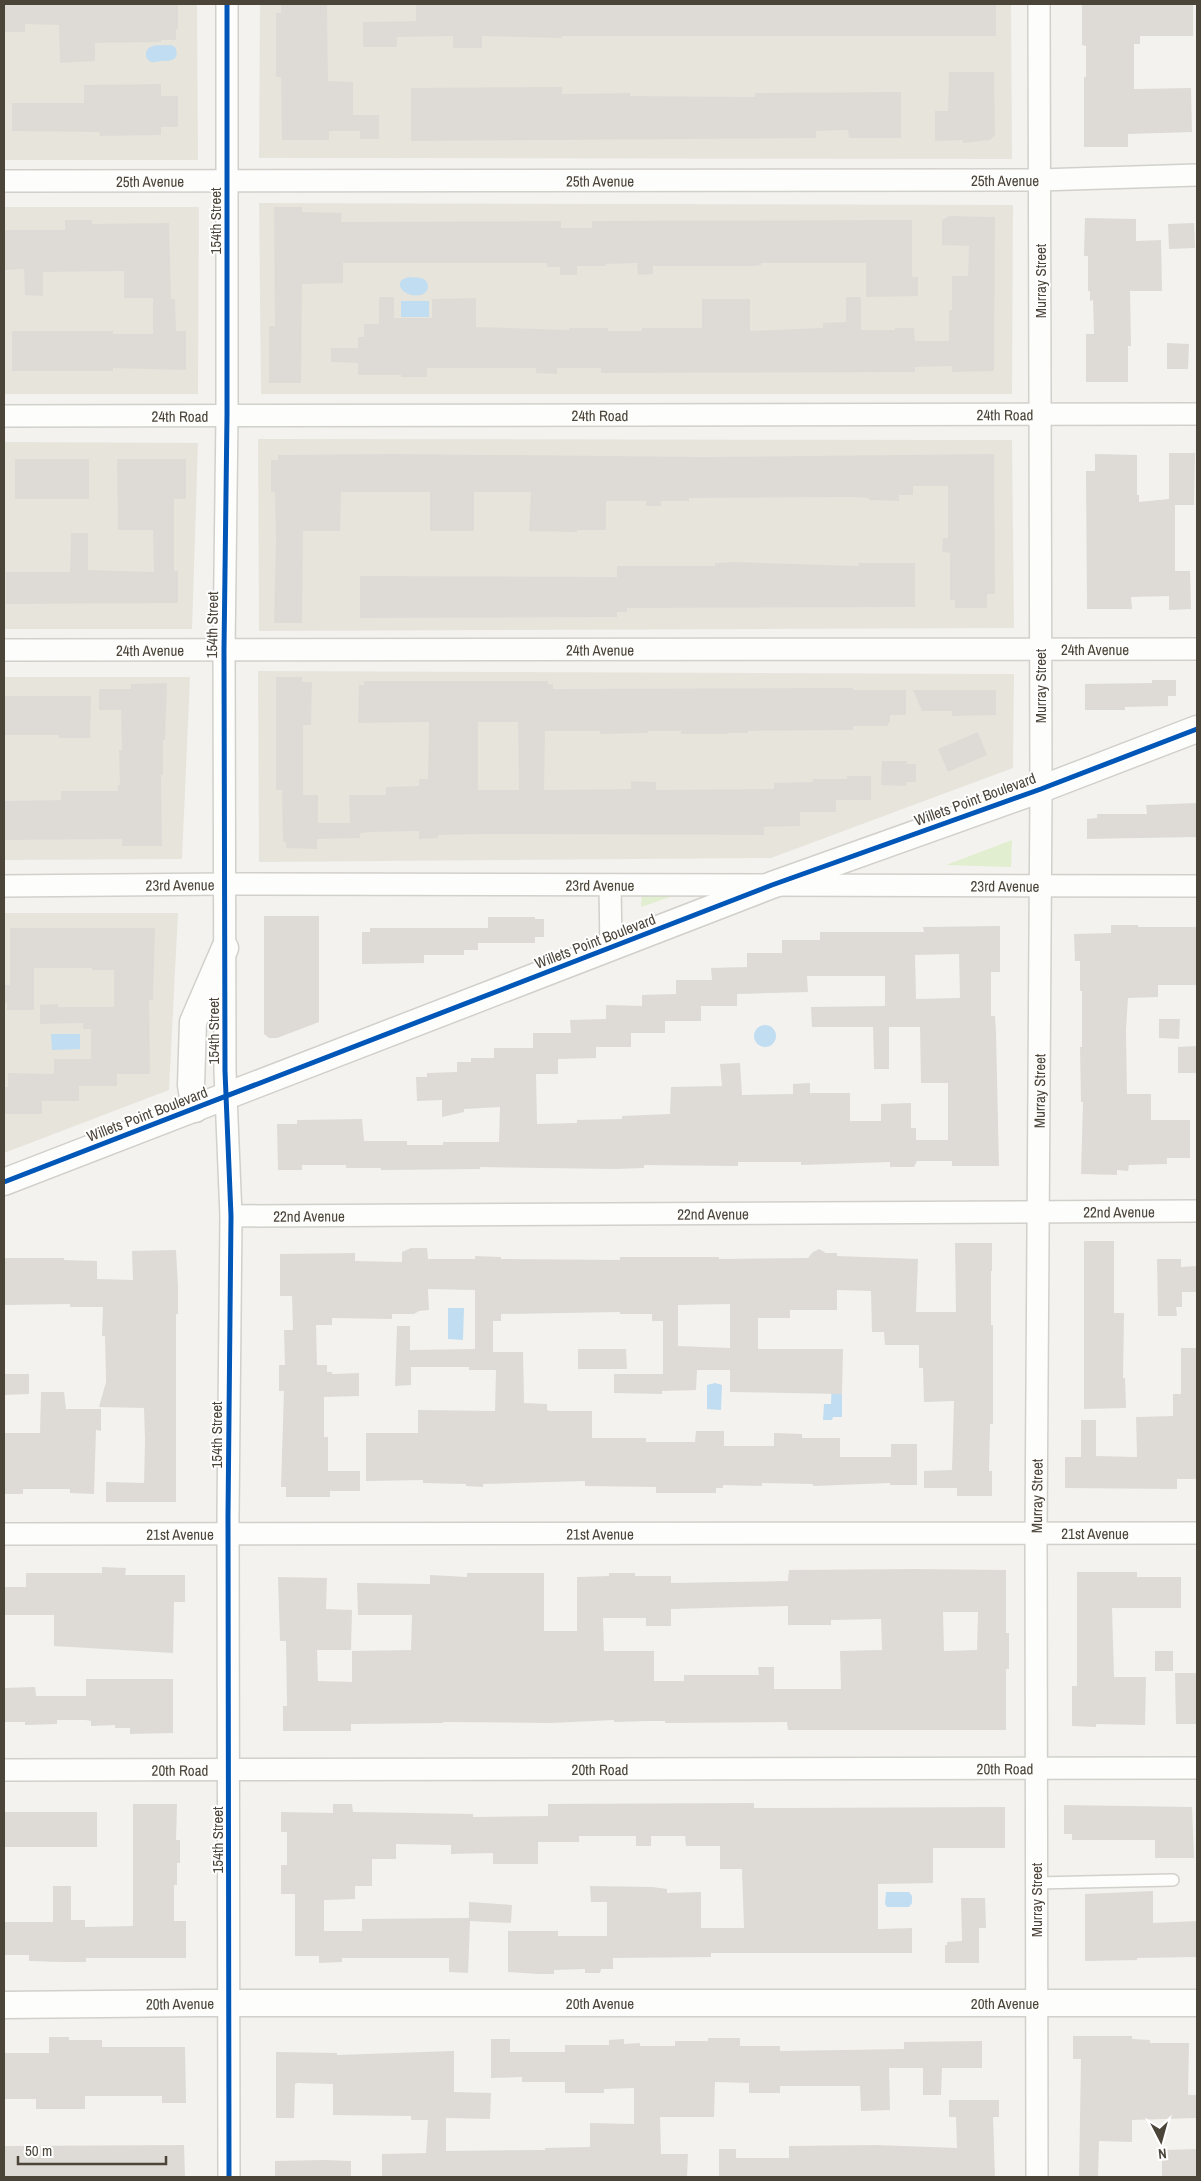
<svg xmlns="http://www.w3.org/2000/svg" width="1201" height="2181" viewBox="0 0 1201 2181" font-family="'Archivo Narrow',sans-serif">
  <style>
    .residential { fill: #e7e4dc }
    .green { fill: #e1eecf }
    .water { fill: #c0ddf1 }
    .building { fill: #dedbd6; fill-rule: evenodd }
    .lines { fill: none; stroke-linecap: round; stroke-linejoin: round }
    .service-casing { stroke: #d2d0cb; stroke-width: 14 }
    .minor-casing { stroke: #d2d0cb; stroke-width: 24 }
    .tertiary-casing { stroke: #d2d0cb; stroke-width: 29 }
    .service { stroke: #fdfdfc; stroke-width: 11 }
    .minor { stroke: #fdfdfc; stroke-width: 21 }
    .tertiary { stroke: #fdfdfc; stroke-width: 26 }
    .cycleway-casing { stroke: #fff; stroke-width: 8 }
    .cycleway { stroke: #0057b8; stroke-width: 5 }
    .labels { text-anchor: middle; dominant-baseline: central; stroke-width: 4; stroke-linejoin: round; paint-order: stroke }
    .street-label { font-size: 15px; fill: #4b4439; stroke: #fff }
  </style>
  <rect width="100%" height="100%" fill="#f4f2ee"/>
  <!-- residential -->
  <path class="residential" d="M4 4H197L198 160H4Z
    M260 4H1011L1012 159 259 158Z
    M259 203 1013 205 1012 394H261Z
    M4 207H199L198 394H4Z
    M258 439 1012 440 1014 628 259 631Z
    M4 442 198 443 192 629H4Z
    M258 671 1014 674 1013 768 771 858 259 862Z
    M4 677H190L182 859 4 860Z
    M4 913H178L169 1090 4 1153Z"/>
  <!-- green -->
  <path class="green" d="M1012 840 1011 867 946 865Z
    M642 892 682 893 641 907Z"/>
  <!-- water -->
  <path class="water" d="M171 45 175 47C180 58 173 61 164 61 160 60 156 63 152 62 144 60 144 49 151 47 156 44 165 46 171 45Z
    M410 277C415 278 422 277 425 280 431 286 427 294 420 295 403 298 390 280 410 277Z
    M401 301H429V317H401Z
    M754 1036a11 11 0 1 1 22 0a11 11 0 1 1-22 0Z
    M51 1034H80V1049L52 1050Z
    M448 1308H464L463 1340 448 1339Z
    M832 1379H842V1417H833L832 1420H823L824 1404H831Z
    M715 1383 722 1385 721 1410 707 1409V1385Z
    M886 1892H909L912 1896V1903L909 1907H887L885 1904Z"/>
  <!-- building -->
  <path class="building" d="M4 4H178V29H176V40H161V42L95 43V61L60 63 59 25 25 24V32H4Z
    M281 4H327L328 81 353 82V115H379V139H360V131H329V140H282L281 77H276V13H281Z
    M416 4H996V36H562V38L482 36V48H453V36L397 37V47H363V22L416 21Z
    M1082 4H1193V36H1140V44H1134V89L1191 88 1192 132 1128 134V147H1084V77H1086V46L1082 45Z
    M949 72H994L995 135 990 140 963 143V140L935 141V111H948Z
    M161 84V96H178V127H161V135L100 136 99 132 12 131V103H84V85Z
    M562 87V94L630 93V96L755 97V93L901 92V138H849L848 130 816 131V138L411 141V88Z
    M274 207H302V212L342 213 341 222 561 221V228H592V221L912 220V277H918V296L866 297V263H761V265L755 266H653V274L638 275 637 263 606 264V266H577V275H560V267H547V263H343V283L302 284 301 383H269V326H275Z
    M949 216 995 217 994 371 952 372V366L915 367V372L601 373V368H557V374L536 373V368H427V377H401V375H358V363L331 362V348H358V337H364V324H379V297H394V318H432V299L476 298V327L569 330V328H608V331H642V328H702V299H750V331L823 328V323L846 322V297H861V330H895V328H914L915 341H949V310H952V276H968L969 246 942 245V220Z
    M1085 218 1136 219V241L1161 240 1162 291H1130L1131 346H1128V382H1086V334H1094L1093 300 1090 301V291H1088V256H1084Z
    M65 220H92V224L169 223 171 299H175L176 331H186V370L113 368V371H12V331H113V334H153V298H124V271L43 272V296L25 295 24 269 4 270V230H65Z
    M1194 223 1195 248 1169 249 1168 224Z
    M1167 343 1189 344 1188 369H1167Z
    M1169 453H1195L1194 505H1175V571H1190L1191 609 1169 610V596L1131 597 1132 609H1087L1086 471H1095V454L1137 455V495H1139V502L1169 499Z
    M393 454 705 457 994 454 995 594H987V608H955V600H950V553L942 552 943 538H948V486H913V495H899V501L869 500V498L850 497 689 498V501H661V506H646V501H606V530H577V532L529 531 531 492H474V531H430V492H341L340 531H303L302 623H274L276 541 275 492H271V460H278V455Z
    M15 459H89V499H15Z
    M117 459H186V499H174V571H178V603L6 604V572H70L71 533H88V570L154 572 153 530H118Z
    M734 562 859 566 858 563H915V607L627 608V612H617V617L360 618V576L617 577V566H715V563Z
    M276 677H302V682H312L311 725H303V795H318V823H350L349 795H386V787L419 786V779H428L429 722 358 723 359 685H364V681H548V684L553 685V689L853 688V690H906V715H890V723H888V726H853V730L748 731V733H728V734H681V731H648V733L600 734V731H545L544 790 631 789V781L656 782V790L774 789V783L813 782V779H847V776H871V800H836V812H800V826L764 827V835L487 834 438 835V838L419 839V831L372 832 360 833V838L317 839V849L286 848V842H283L282 790H276ZM478 722H518L519 790H478Z
    M1152 680H1176V696H1168V706L1125 707V710H1085V684L1152 683Z
    M167 683 165 740H163V775H161L162 846H122V839L4 840V801L61 800V791H118V785H120L119 750H122L121 710H99V689H131V684Z
    M913 690H996V715L952 716V711H922Z
    M4 696H91L90 738H59V735H4Z
    M978 732 987 755 948 772 938 749Z
    M882 761H907V764H916V782H906V786L881 785Z
    M1197 803V837L1087 839V819L1097 818V814H1147L1146 805Z
    M264 916H319V1022L277 1038H269L264 1034Z
    M488 917H535V919H544V937H535V943H478V950H464V955H424V963L362 964V932H370V928H488Z
    M1111 925H1138V927H1197V985H1158V997L1128 998 1126 1030 1127 1094H1151V1120H1190V1158H1167V1164L1129 1165 1128 1171 1117 1170V1175L1081 1174 1083 1102H1081L1080 1047H1082V991H1080V961H1075L1074 934 1111 933Z
    M1000 926V972H991V1016H995L996 1033 999 1166H952V1161H917L914 1167H890V1162L801 1165V1162H738V1166L644 1165V1168L615 1169 480 1167V1169L381 1170V1168H346V1165H302V1170H278L277 1124H297V1120L362 1119 364 1141H407V1145H443V1142H499L500 1107 464 1109V1112L442 1117V1100L417 1101 416 1077H427V1073L457 1072V1062H471V1058H494V1048H533V1033H571L570 1020 606 1019V1005L642 1006V995L676 994V980H712L711 968 747 967V953H782V940H820V932H924L923 927ZM959 954 960 998 916 999 915 955ZM807 976H885V1006L811 1007 812 1027H873L874 1069H889V1027H920L921 1083H948V1140H916V1128H911V1103L881 1104V1121H850V1093H810V1083L793 1084V1094L742 1095 740 1063 720 1064 722 1086 671 1087 670 1114 622 1116V1119L577 1120V1123L537 1124 536 1074H558V1059L596 1058V1047H631V1033H665V1021H701V1006H737V994L808 992Z
    M10 928H155L153 1000H149L150 1074H117V1086H79V1101H42V1114H4V1087H8V1073L54 1074V1059H91V1029H83V1023L40 1024V1005L58 1004V1007H114V970H92V968H34V1010H7V1003H4V985H10Z
    M1159 1019H1180L1179 1039 1159 1038Z
    M1197 1046V1073H1178V1047Z
    M1084 1241H1114V1313H1124L1123 1378H1125L1126 1408 1084 1409Z
    M955 1243H992V1271H991V1325H993V1424H990L989 1471H992V1496H957V1488H924V1471L952 1470 954 1401 924 1402 923 1368H919V1345H885L884 1332H872L871 1291 837 1290V1310H790V1318H758V1349H843L842 1394 730 1392V1370H697L696 1390 662 1391V1394L614 1393V1374H663V1321H652V1314H620V1312L501 1314V1321H493V1352H523L524 1403 547 1404V1410L550 1411H592V1438H646V1442H695L696 1431H724V1446H774V1433L802 1434V1438H840V1457H891V1444H917V1485H890V1483L813 1486V1484L762 1483V1486L723 1485V1488H716V1493H656V1487L585 1486V1481L483 1484V1487L466 1486V1484L423 1483V1480L366 1481V1433H418V1410L495 1411 496 1370H469V1367H411V1385L395 1386 397 1326H410V1350L475 1349V1290L428 1289 429 1310 419 1311 414 1314H392V1319L332 1318V1325H316L317 1365H327V1372H332V1374L359 1373V1396L324 1397V1437H328V1471H360V1491H330V1497H286V1487H281L284 1391H279V1365H285L284 1330H293L292 1296H280V1254L355 1253V1261L402 1262V1252L411 1248H427L428 1259H475V1256L501 1257V1259L620 1260V1257H719V1259L808 1258 813 1252 819 1249 826 1253H837V1256L918 1259 916 1312H956ZM730 1304V1348L678 1346V1305Z
    M176 1250 178 1287V1314H176V1502H106V1482L144 1483 145 1440 144 1408 99 1407 106 1382 105 1336H102L103 1307H70V1304L4 1305V1258H64V1260L97 1261V1279L133 1280 132 1251Z
    M1157 1259H1181V1267L1197 1266V1292H1182V1307H1176L1177 1316H1158Z
    M1181 1348H1197V1479H1177V1489L1065 1488V1457H1081V1420H1096V1456L1137 1457 1136 1417 1173 1416V1394H1181Z
    M578 1349H626L627 1369H578Z
    M4 1374H29V1394L4 1395Z
    M41 1392H64L66 1409H101V1431L96 1430 94 1494 70 1493V1489H23V1494H4V1433H40Z
    M102 1567 126 1568 125 1575H185V1602H174L173 1653 54 1646V1615H4V1587H26V1573H102Z
    M915 1569 1006 1570V1633H1009V1669H1006V1730H788L787 1722 665 1723V1721H650L614 1722V1720L551 1723 443 1722V1723L351 1724V1731H283V1706H287L286 1641H280L278 1577 327 1578 326 1609 352 1610 351 1650H317L318 1681 352 1682V1651L411 1650 412 1615H358L357 1583 430 1584V1575L467 1577V1573H544V1631H577V1577L609 1576V1573H635V1576H671V1583L788 1581 789 1570ZM788 1606V1625H831V1620L881 1619 882 1650 840 1651 841 1689H774V1667H758L759 1675H684V1681H654V1651H604L603 1618H646V1626H671V1609ZM943 1612H978L977 1650 944 1651Z
    M1077 1572H1137V1577H1181V1608H1112L1114 1677H1146L1145 1725 1096 1724V1727L1072 1726V1686H1077Z
    M1155 1651H1173V1671H1155Z
    M1175 1673H1197V1724H1176Z
    M86 1679H173V1733L130 1734V1728H115V1725L91 1726V1721L86 1720H57V1724L25 1725V1722H4V1688L35 1687 36 1696H86Z
    M754 1803V1808H790L1005 1807V1848H933V1883L878 1884V1929L912 1928V1953H711V1957L613 1958V1969H601L600 1973H585V1969L554 1970V1974H539L508 1972V1931H558V1936H607V1902H591L590 1886 652 1887 667 1889V1893L701 1892V1928H744L742 1869H720V1846H686L685 1836H651V1846H636V1836H579V1842H538V1864H493V1853L451 1854V1845L396 1844V1859H372V1886H355V1899L324 1900V1931H362V1919L469 1918V1902L512 1905 511 1923 470 1921 468 1973 449 1972V1958H342V1962L319 1963V1956H295V1894H281V1865H287V1832H281V1812L333 1813V1804H352L353 1812 473 1814V1817L548 1816V1804Z
    M133 1804H177L176 1840H180V1863H177V1885H174V1921H186V1958H86V1962H63L29 1961V1955H4V1922H53V1886H71V1920H85V1927L133 1926Z
    M1064 1805 1192 1807 1194 1858H1155V1840H1072V1834H1064Z
    M5 1812H97V1847H5Z
    M1153 1891V1923L1197 1921V1957L1137 1958V1960L1085 1961V1894Z
    M961 1898H985L986 1928H979V1963H945V1945H947V1942L962 1941Z
    M1073 2036H1132V2039L1150 2040V2043H1189L1188 2095H1197V2118L1132 2120V2142L1099 2141 1098 2177H1079L1081 2059H1073Z
    M49 2037H69V2040H102V2047H185L186 2103H162V2096H85V2109H36V2099H4V2053H49Z
    M708 2038H740V2046H780V2051L904 2049V2042L982 2041V2068H942L941 2095H923V2068H889L890 2110 861 2111 860 2086H780V2093H749V2083L715 2082 714 2117H660L661 2154H688L687 2177H382V2154L426 2153 428 2120H411V2116L333 2115V2084L298 2083 295 2084 294 2118H276V2052L337 2053V2055L454 2051V2092L491 2093 490 2119 446 2118V2151L545 2150V2148L590 2147V2123L634 2124V2088L604 2089V2093H565V2082H522V2077L491 2078V2039H510V2052H565V2045H609V2040L624 2039V2044L640 2043V2046H675V2041H708Z
    M949 2100H999V2117H993L995 2177H719V2149H736V2158H789V2146L875 2145 957 2148 956 2117H949Z
    M184 2145 185 2177H4V2146Z
    M1197 2149V2177H1162V2150Z
    M324 2160 351 2161V2177H275V2161Z"/>
  <g class="lines">
    <defs>
      <path id="service" d="M1036 1883 1173 1880"/>
      <g id="minor">
        <path d="M227 4V415L224 650 225 1071 231 1216 228 1516 229 2177"/>
        <path id="s1" d="M4 181 1040 180 1197 175"/>
        <path id="s2" d="M4 416 1197 414"/>
        <path id="s3" d="M4 650 1197 649"/>
        <path d="M610 885 611 948"/>
        <path id="s4" d="M4 886 225 884 1197 886"/>
        <path id="s5" d="M231 1216 1197 1211"/>
        <path id="s6" d="M4 1534 1197 1533"/>
        <path id="s7" d="M4 1770 1197 1768"/>
        <path id="s8" d="M1037 2177 1036 1534 1041 789 1039 4"/>
      </g>
      <g id="tertiary">
        <path d="M195 1109 191 1085 193 1022 225 948"/>
        <path d="M4 1182 772 885 1041 789 1197 729"/>
        <path id="s9" d="M4 2005 200 2003H1197"/>
      </g>
    </defs>
    <!-- service casing -->
    <use href="#service" class="service-casing"/>
    <!-- minor casing -->
    <use href="#minor" class="minor-casing"/>
    <!-- tertiary casing -->
    <use href="#tertiary" class="tertiary-casing"/>
    <!-- service -->
    <use href="#service" class="service"/>
    <!-- minor -->
    <use href="#minor" class="minor"/>
    <!-- tertiary -->
    <use href="#tertiary" class="tertiary"/>
    <defs>
      <path id="cycleway" d="M227 4V415L224 650 225 1071 231 1216 228 1516 229 2177
        M4 1182 772 885 1041 789 1197 729"/>
    </defs>
    <!-- cycleway casing -->
    <use href="#cycleway" class="cycleway-casing"/>
    <!-- cycleway -->
    <use href="#cycleway" class="cycleway"/>
  </g>
  <g class="labels">
    <!-- street labels -->
    <g class="street-label">
      <text stroke="none"><textPath href="#s1" startOffset="1001">25th Avenue</textPath></text>
      <text stroke="none"><textPath href="#s1" startOffset="146">25th Avenue</textPath></text>
      <text stroke="none"><textPath href="#s1" startOffset="596">25th Avenue</textPath></text>
      <text transform="translate(215 221) rotate(-90)">154th Street</text>
      <text transform="translate(1040 281) rotate(-90)">Murray Street</text>
      <text stroke="none"><textPath href="#s2" startOffset="1001">24th Road</textPath></text>
      <text stroke="none"><textPath href="#s2" startOffset="176">24th Road</textPath></text>
      <text stroke="none"><textPath href="#s2" startOffset="596">24th Road</textPath></text>
      <text transform="translate(212 625) rotate(-89)">154th Street</text>
      <text stroke="none"><textPath href="#s3" startOffset="596">24th Avenue</textPath></text>
      <text stroke="none"><textPath href="#s3" startOffset="1091">24th Avenue</textPath></text>
      <text stroke="none"><textPath href="#s3" startOffset="146">24th Avenue</textPath></text>
      <text transform="translate(1040 686) rotate(-90)">Murray Street</text>
      <text transform="translate(975 799) rotate(-20)">Willets Point Boulevard</text>
      <text stroke="none"><textPath href="#s4" startOffset="176">23rd Avenue</textPath></text>
      <text stroke="none"><textPath href="#s4" startOffset="596">23rd Avenue</textPath></text>
      <text stroke="none"><textPath href="#s4" startOffset="1001">23rd Avenue</textPath></text>
      <text transform="translate(595 941) rotate(-21)">Willets Point Boulevard</text>
      <text transform="translate(213 1031) rotate(-90)">154th Street</text>
      <text stroke="none"><textPath href="#s8" startOffset="1086">Murray Street</textPath></text>
      <text transform="translate(147 1114) rotate(-21)">Willets Point Boulevard</text>
      <text stroke="none"><textPath href="#s5" startOffset="888">22nd Avenue</textPath></text>
      <text stroke="none"><textPath href="#s5" startOffset="482">22nd Avenue</textPath></text>
      <text stroke="none"><textPath href="#s5" startOffset="78">22nd Avenue</textPath></text>
      <text transform="translate(216 1435) rotate(-90)">154th Street</text>
      <text stroke="none"><textPath href="#s8" startOffset="681">Murray Street</textPath></text>
      <text stroke="none"><textPath href="#s6" startOffset="1091">21st Avenue</textPath></text>
      <text stroke="none"><textPath href="#s6" startOffset="176">21st Avenue</textPath></text>
      <text stroke="none"><textPath href="#s6" startOffset="596">21st Avenue</textPath></text>
      <text stroke="none"><textPath href="#s7" startOffset="1001">20th Road</textPath></text>
      <text stroke="none"><textPath href="#s7" startOffset="176">20th Road</textPath></text>
      <text stroke="none"><textPath href="#s7" startOffset="596">20th Road</textPath></text>
      <text transform="translate(217 1840) rotate(-90)">154th Street</text>
      <text transform="translate(1036 1900) rotate(-90)">Murray Street</text>
      <text stroke="none"><textPath href="#s9" startOffset="176">20th Avenue</textPath></text>
      <text stroke="none"><textPath href="#s9" startOffset="596">20th Avenue</textPath></text>
      <text stroke="none"><textPath href="#s9" startOffset="1001">20th Avenue</textPath></text>
    </g>
  </g>
  <!-- border -->
  <rect width="1201" height="2181" fill="none" stroke="#4b4439" stroke-width="10"/>
  <!-- north arrow -->
  <g transform="translate(1161 2141) rotate(174)" stroke="#ffffff" stroke-width="4" paint-order="stroke">
  <path d="M0-4L9 19L0 12L-9 19Z" fill="#4b4439"/>
  <text y="-8" font-size="14" font-weight="bold" text-anchor="middle" fill="#4b4439">N</text>
  </g>
  <!-- scale -->
  <path d="M18 2156v8h148v-8" fill="none" stroke="#4b4439" stroke-width="2.5"/>
  <text x="25" y="2156" font-size="15" fill="#4b4439" stroke="#ffffff" stroke-width="4" paint-order="stroke">50 m</text>
</svg>
